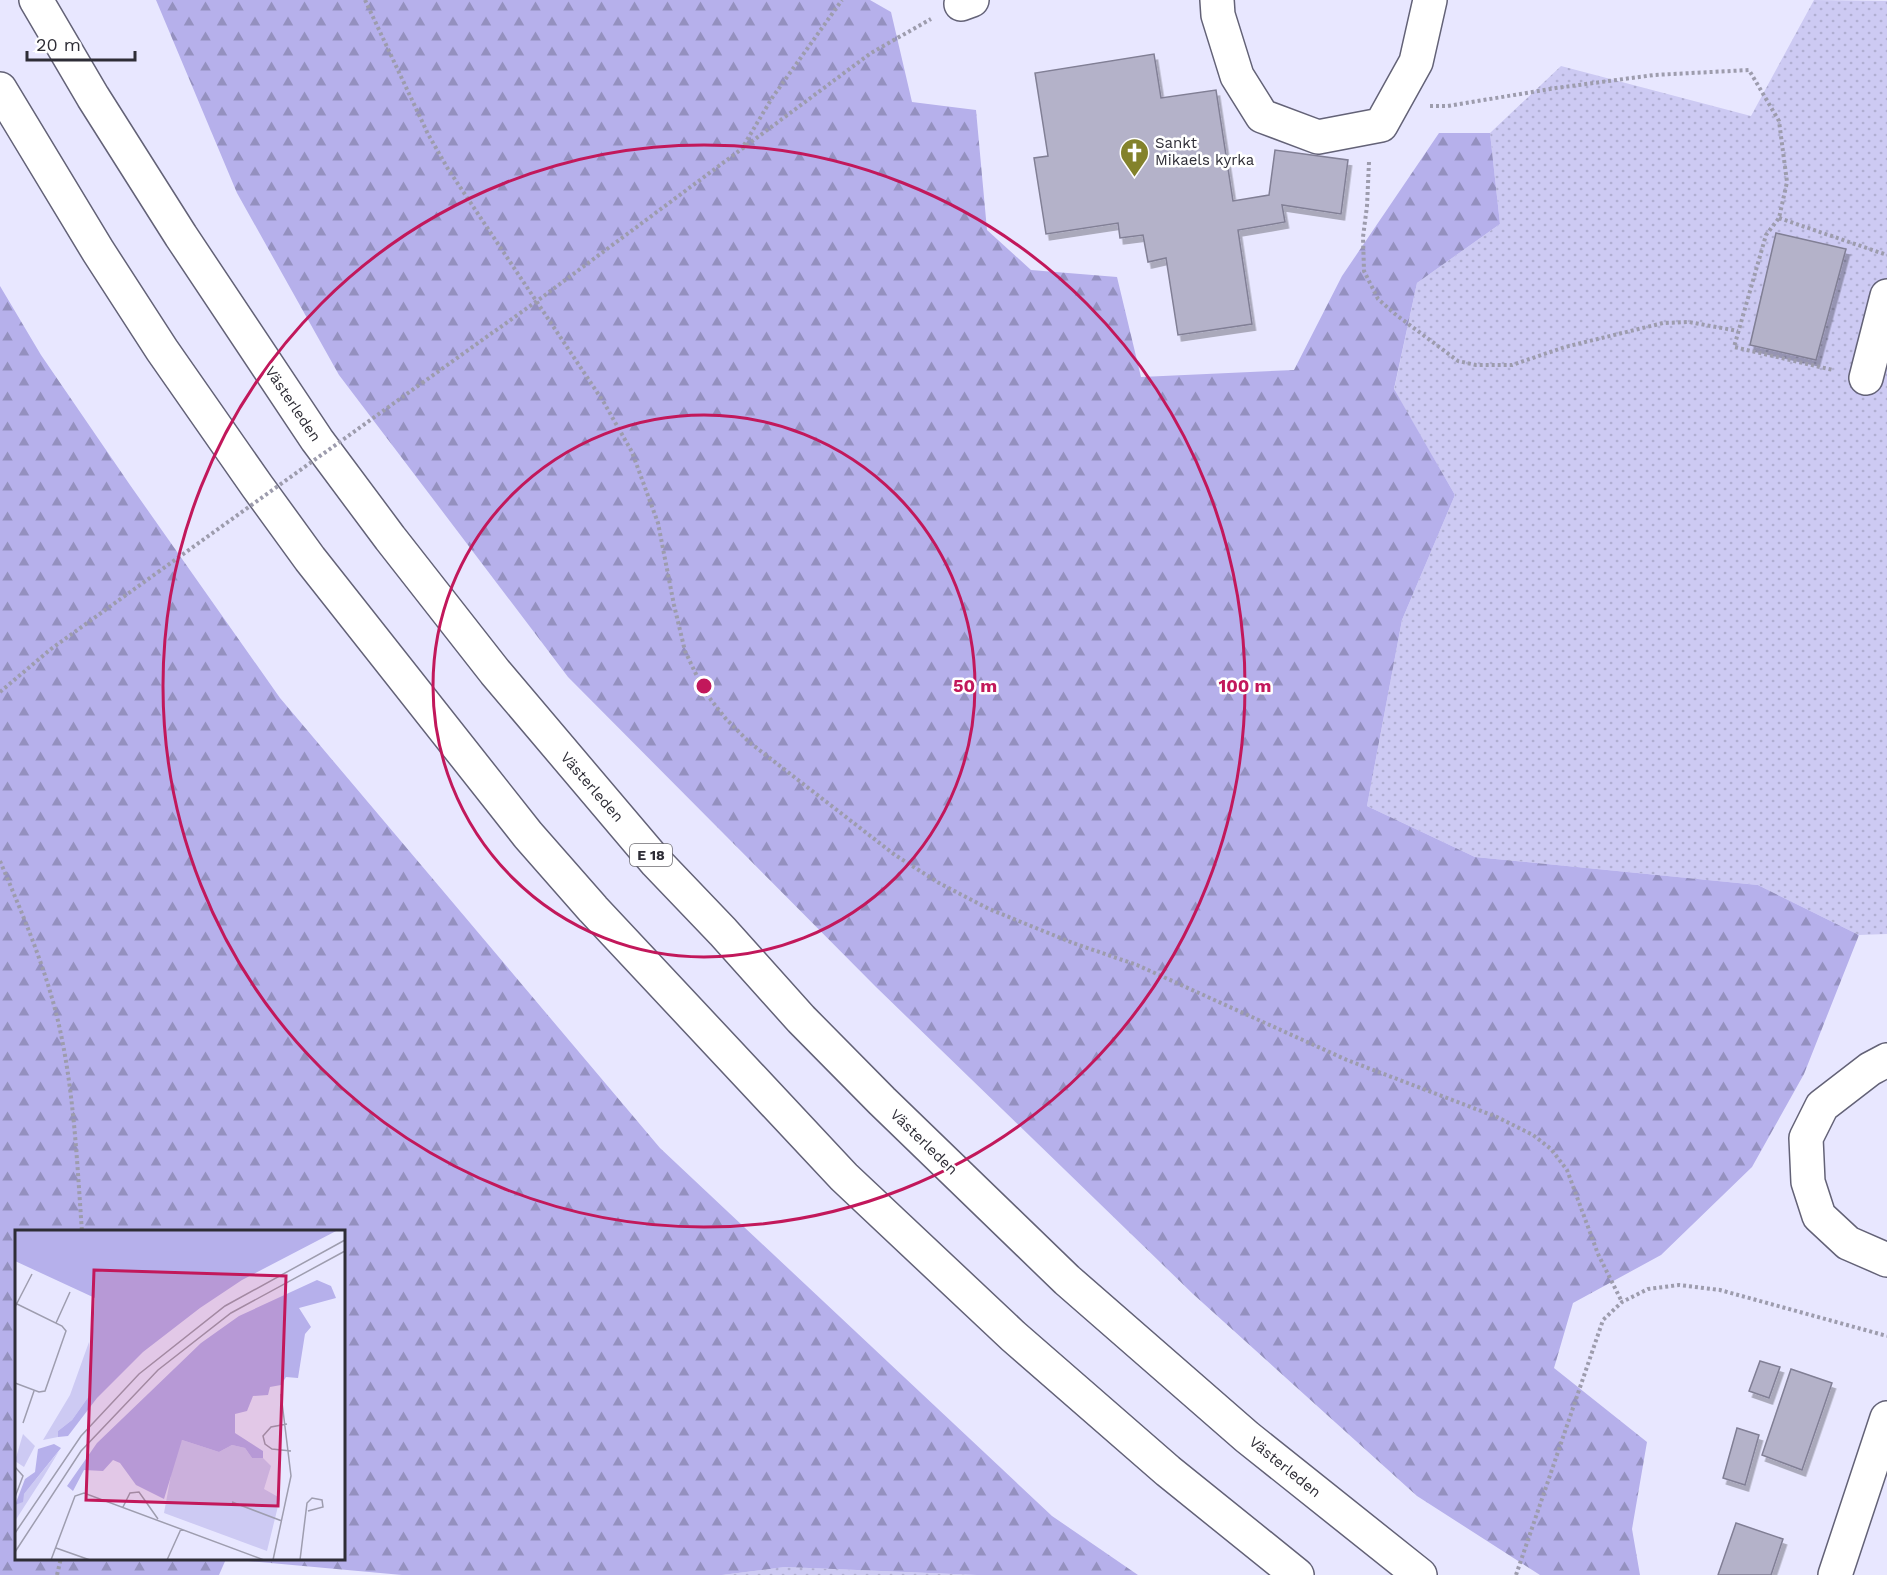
<svg xmlns="http://www.w3.org/2000/svg" width="1887" height="1575" viewBox="0 0 1887 1575" font-family="'Work Sans',sans-serif">
  <style>
    .grass { fill: url(#grass-dots) }
    .forest { fill: url(#forest-firs); fill-rule: evenodd }
    .building { fill: #b4b2c9; stroke: #817f95; stroke-width: 1.5; filter: url(#shadow) }
    .lines { fill: none; stroke-linecap: round; stroke-linejoin: round }
    .minor-casing { stroke: #636277; stroke-width: 36 }
    .highway-casing { stroke: #636277; stroke-width: 36 }
    .path { stroke: #9d9cad; stroke-width: 4; stroke-dasharray: 3 3; stroke-linecap: butt }
    .minor { stroke: #fff; stroke-width: 33 }
    .highway { stroke: #fff; stroke-width: 33 }
    .path-bridge { stroke: #9d9cad; stroke-width: 4; stroke-dasharray: 3 3; stroke-linecap: butt }
    .ring { fill: none; stroke: #c2185b; stroke-width: 3 }
    .labels { text-anchor: middle; dominant-baseline: central; stroke-width: 5; stroke-linejoin: round; paint-order: stroke }
    .shield { fill: #fff; stroke: #6d6c72; stroke-width: 1.5 }
    .shield-label { font-size: 14px; font-weight: bold; fill: #2e2d36 }
    .poi-label { font-size: 15px; fill: #2e2d36; stroke: #fff; text-anchor: start }
    .street-label { font-size: 15px; fill: #2e2d36; stroke: #fff }
    .inset-road { fill: none; stroke: #9e9daf; stroke-width: 1.5 }
    .view { fill: #c2185b; fill-opacity: 0.15; stroke: #c2185b; stroke-width: 3 }
    .inset-edge { fill: none; stroke: #2e2d36; stroke-width: 3 }
    .centre { fill: #c2185b; stroke: #fff; stroke-width: 3 }
    .ring-label { font-size: 18px; text-anchor: middle; font-weight: bold; fill: #c2185b; stroke: #fff; stroke-width: 5; stroke-linejoin: round; paint-order: stroke }
  </style>
  <defs>
    <pattern id="grass-dots" width="8" height="8" patternUnits="userSpaceOnUse" patternTransform="scale(1.5)"><rect width="8" height="8" fill="#cdcaf3"/><path d="M2 2h.1M6 6h.1" fill="none" stroke="#b0aed1" stroke-width="1.8" stroke-linecap="round"/></pattern>
    <pattern id="forest-firs" width="22" height="20" patternUnits="userSpaceOnUse" patternTransform="scale(1.5)"><rect width="22" height="20" fill="#b6b0eb"/><path d="M5 1l3.5 6h-7zM16 11l3.5 6h-7z" fill="#9490bf"/></pattern>
    <filter id="shadow"><feDropShadow dx="3.5" dy="6" stdDeviation="0" flood-color="#0004"/></filter>
  </defs>
  <rect width="100%" height="100%" fill="#e8e7ff"/>
  <!-- grass -->
  <path class="grass" d="M1814 0 1887 1V934L1859 935 1758 885 1475 857 1367 806 1402 620 1455 495 1394 390 1417 283 1500 224 1490 133 1561 66 1751 116Z
    M785 1567 977 1575H722Z"/>
  <!-- forest -->
  <path class="forest" d="M156 0H870L891 12 912 102 976 110 987 230 1031 270 1117 277 1141 377 1294 370 1342 276 1439 133H1490L1500 224 1417 283 1394 389 1455 495 1402 620 1367 806 1475 857 1758 885 1859 935 1804 1074 1752 1167 1661 1255 1573 1303 1554 1368 1647 1442 1632 1529 1640 1575H1540L1417 1496 1193 1294 876 987 568 677 339 375 237 193Z
    M0 286 41 355 130 485 280 698 660 1148 1052 1516 1138 1575H977L785 1567 722 1575H402L226 1559 219 1575H0ZM16 1232H344V1558H16Z"/>
  <!-- building -->
  <path class="building" d="M1154 54 1161 98 1216 90 1233 201 1269 195 1275 150 1348 160 1341 214 1282 205 1285 222 1238 230 1252 324 1178 335 1166 258 1148 262 1143 235 1120 238 1118 223 1046 234 1034 158 1048 156 1035 73Z
    M1776 233 1846 249 1816 360 1750 345Z
    M1760 1361 1780 1367 1769 1398 1749 1391Z
    M1791 1369 1832 1383 1802 1470 1762 1455Z
    M1737 1428 1759 1435 1745 1485 1723 1478Z
    M1736 1523 1783 1539 1771 1575H1718Z"/>
  <g class="lines">
    <defs>
      <path id="minor" d="M1217 0 1218 15 1237 76 1262 116 1318 137 1381 125 1416 62 1430 0
        M961 4 972 0
        M1866 378 1887 296
        M1887 1060 1870 1069 1822 1106 1806 1138 1808 1182 1819 1216 1848 1243 1887 1260
        M1835 1575 1887 1418"/>
      <path id="highway" d="M36 0 93 97 181 236 317 440 390 538 495 672 656 862 723 932 801 1019 882 1101 1067 1280 1247 1437 1420 1575
        M0 89 98 251 162 350 257 486 310 559 528 835 593 909 844 1177 1013 1336 1168 1471 1297 1575"/>
    </defs>
    <!-- minor casing -->
    <use href="#minor" class="minor-casing"/>
    <!-- highway casing -->
    <use href="#highway" class="highway-casing"/>
    <!-- path -->
    <path class="path" d="M365 0 428 134 448 169 603 401 632 452 658 523 674 605 685 651 704 691 726 719 749 742 895 855 939 883 989 909 1073 943 1137 965 1347 1060 1497 1117 1533 1135 1551 1149 1567 1170 1598 1254 1622 1302
      M1430 106H1448L1556 88 1654 75 1749 70 1779 121 1787 182 1779 218 1766 235 1734 347 1833 370
      M744 145 772 98 842 0
      M1369 162 1367 206 1363 237 1364 271 1378 299 1395 314 1458 361 1476 365H1512L1565 347 1663 323 1689 322 1738 331
      M1779 218 1887 255
      M422 383 537 301 871 53 931 19
      M0 692 51 649 158 572
      M0 861C22 913 45 966 58 1021 74 1089 77 1162 82 1232
      M57 1575 61 1558
      M1516 1575 1603 1320 1622 1302 1648 1289 1679 1285 1720 1290 1887 1336"/>
    <!-- minor -->
    <use href="#minor" class="minor"/>
    <!-- highway -->
    <use href="#highway" class="highway"/>
    <!-- path-bridge -->
    <path class="path-bridge" d="M158 572 422 383"/>
  </g>
  <!-- distance rings -->
  <g class="ring">
    <circle cx="704" cy="686" r="271"/>
    <circle cx="704" cy="686" r="541"/>
  </g>
  <!-- icons -->
  <defs>
    <symbol id="church-pin" viewBox="-11 -11 22 30"><path d="M0 17L-7.5 6A9.5 9.5 0 1 1 7.5 6Z" fill="#83822b" stroke="#fff"/><path d="M-1.2-6h2.4v3.5h3.3v2.4h-3.3V6h-2.4V-.1h-3.3v-2.4h3.3Z" fill="#fff"/></symbol>
  </defs>
  <g fill-rule="evenodd">
    <use href="#church-pin" x="1118" y="136" width="33" height="45"/>
  </g>
  <g class="labels">
    <!-- shield labels -->
    <rect class="shield" x="630" y="844" width="42" height="22" rx="4.5"/>
    <g class="shield-label">
      <text x="651" y="855">E 18</text>
    </g>
    <!-- poi labels -->
    <g class="poi-label">
      <text x="1155" y="143">Sankt<tspan x="1155" dy="17">Mikaels kyrka</tspan></text>
    </g>
    <!-- street labels -->
    <g class="street-label">
      <text transform="translate(293 404) rotate(56)">Västerleden</text>
      <text transform="translate(592 787) rotate(49)">Västerleden</text>
      <text transform="translate(924 1142) rotate(44)">Västerleden</text>
      <text transform="translate(1285 1467) rotate(39)">Västerleden</text>
    </g>
  </g>
  <!-- overview -->
  <g transform="translate(15 1230)">
    <rect width="330" height="330" fill="#e8e7ff"/>
    <path d="M74 112V166L57 190 43 201V207L28 210 55 165ZM8 204 20 216 9 237 0 231ZM167 210 204 222 217 215 230 218 237 228H248L256 236 249 259 265 268 252 321 149 283 160 223ZM44 221 29 246 0 291V275Z" fill="#cdcaf3"/>
    <path d="M0 0H323L227 50 185 78 128 122 82 168 53 206 43 207V201L57 190 74 166 80 68 0 31ZM302 50 316 56 321 68 284 78 296 97 290 104 283 148 271 147 266 155 255 157 253 165 238 166 232 181 220 184V203L248 221V228H237L230 218 217 215 204 222 167 210 149 269 121 255 105 233 98 230 88 241 69 240 58 261 52 256 82 213 186 113 224 86ZM39 214 46 218 9 264 8 272 0 275 10 249 20 242 23 219Z" fill="#b6b0eb"/>
    <path class="inset-road" d="M0 73 47 96 51 101 30 161 24 162 0 153M0 77 17 44M41 93 55 62M8 193 19 161M272 194 256 197 248 206 250 214 257 219 276 221M0 237 8 246 0 267M217 272 267 291M108 277 115 263 124 262 143 289M0 303 66 206 124 144 210 76 330 10M41 318 75 330M0 322 66 221 143 140 216 83 330 21M36 330 60 266 69 263 249 330M152 330 166 299M258 330 276 246 266 164M285 330 292 273 297 268 307 270 308 277 293 281"/>
    <path class="view" d="M79 40 271 46 263 276 71 270Z"/>
    <rect width="330" height="330" class="inset-edge"/>
  </g>
  <circle cx="704" cy="686" r="9" class="centre"/>
  <g class="ring-label">
    <text x="975" y="692">50 m</text>
    <text x="1245" y="692">100 m</text>
  </g>
  <!-- scale -->
  <path d="M27 51v9h108v-9" fill="none" stroke="#2e2d36" stroke-width="3"/>
  <text x="36" y="51" font-size="18" fill="#2e2d36" stroke="#ffffff" stroke-width="4.5" paint-order="stroke">20 m</text>
</svg>
